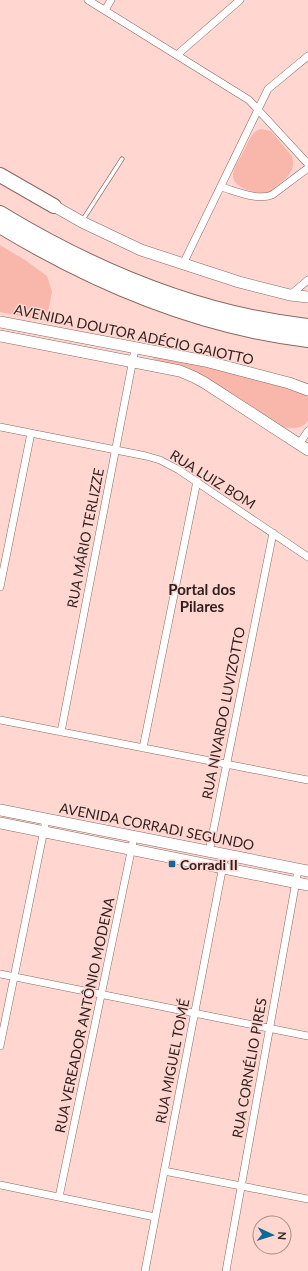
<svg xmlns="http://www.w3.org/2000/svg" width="308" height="1271" viewBox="0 0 308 1271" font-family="Lato,sans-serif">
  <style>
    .green { fill: #f9b7ab }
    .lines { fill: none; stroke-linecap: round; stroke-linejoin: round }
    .lane-casing { stroke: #896660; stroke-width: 5 }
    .street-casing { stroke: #896660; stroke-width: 8 }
    .secondary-casing { stroke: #896660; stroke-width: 12 }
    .highway-casing { stroke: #896660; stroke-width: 16 }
    .lane { stroke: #fff; stroke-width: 3.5 }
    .street { stroke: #fff; stroke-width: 7 }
    .secondary { stroke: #fff; stroke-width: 11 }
    .highway { stroke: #fff; stroke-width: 14 }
    .poi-dot { fill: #0e6898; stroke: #ffd7d0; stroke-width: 1.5 }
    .labels { text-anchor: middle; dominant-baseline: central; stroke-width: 3; stroke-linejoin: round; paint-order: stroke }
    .street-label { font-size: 14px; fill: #2d1f1d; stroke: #ffd7d0 }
    .poi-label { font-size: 14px; font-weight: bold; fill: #2d1f1d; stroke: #ffd7d0; text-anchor: start }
    .neighbourhood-label { font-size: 15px; font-weight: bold; fill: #2d1f1d; stroke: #ffd7d0 }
  </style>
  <rect width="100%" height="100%" fill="#ffd7d0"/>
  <!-- green -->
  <path class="green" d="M261 129 271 131 292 156C296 169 289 176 279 184 275 187 272 191 267 193 258 195 234 188 233 177 232 169 240 159 243 152 248 143 251 131 261 129Z
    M0 245 25 260 47 276 52 292 46 321 0 312Z
    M154 357 195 364 303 392 308 397V421C302 429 292 429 283 427L196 373 153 359Z"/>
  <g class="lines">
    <defs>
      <path id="lane" d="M82 221 122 159"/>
      <path id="street" d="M88 0 249 100 308 164
        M105 10 111 0
        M178 54 240 0
        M221 187C236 191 257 201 272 195L308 168
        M183 264 268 89 308 56
        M290 295 308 280
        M0 427 146 456 160 460 179 470 308 557
        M299 444 308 431
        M0 587 31 433
        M0 720 308 780
        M61 732 135 349
        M143 748 197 481
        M209 852 273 533
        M0 974 308 1036
        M0 1046 46 820
        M164 1171 308 1199
        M0 1185 155 1217
        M59 1197 134 837
        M145 1271 225 855
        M226 1271 298 870"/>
      <path id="secondary" d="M54 206 82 222 141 250 239 282 290 295 308 297
        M0 322 205 361 289 383 308 390
        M0 336 180 371 194 377 205 383 308 450
        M0 810 308 871
        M0 823 308 885"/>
      <path id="highway" d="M0 175 54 206
        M0 213C94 270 198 314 308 326
        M0 226C94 283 198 327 308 340"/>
    </defs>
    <!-- lane casing -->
    <use href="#lane" class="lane-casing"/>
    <!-- street casing -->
    <use href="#street" class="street-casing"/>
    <!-- secondary casing -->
    <use href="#secondary" class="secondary-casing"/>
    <!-- highway casing -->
    <use href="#highway" class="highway-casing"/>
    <!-- lane -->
    <use href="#lane" class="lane"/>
    <!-- street -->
    <use href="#street" class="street"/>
    <!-- secondary -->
    <use href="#secondary" class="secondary"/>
    <!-- highway -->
    <use href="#highway" class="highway"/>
  </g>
  <!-- markers -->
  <rect class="poi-dot" x="168" y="860" width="8" height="8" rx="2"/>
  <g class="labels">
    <!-- street labels -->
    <g class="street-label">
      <text transform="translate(134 334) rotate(12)">AVENIDA DOUTOR ADÉCIO GAIOTTO</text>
      <text transform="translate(213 479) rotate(32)">RUA LUIZ BOM</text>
      <text transform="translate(85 538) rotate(-79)">RUA MÁRIO TERLIZZE</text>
      <text transform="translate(223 713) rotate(-79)">RUA NIVARDO LUVIZOTTO</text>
      <text transform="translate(157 826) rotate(11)">AVENIDA CORRADI SEGUNDO</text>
      <text transform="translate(84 1015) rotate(-78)">RUA VEREADOR ANTÔNIO MODENA</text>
      <text transform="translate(172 1061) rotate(-79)">RUA MIGUEL TOMÉ</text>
      <text transform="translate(249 1068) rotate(-80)">RUA CORNÉLIO PIRES</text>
    </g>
    <!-- poi labels -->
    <g class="poi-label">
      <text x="180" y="864">Corradi II</text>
    </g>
    <!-- neighbourhood labels -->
    <g class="neighbourhood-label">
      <text x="202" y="589">Portal dos<tspan x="202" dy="17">Pilares</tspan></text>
    </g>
  </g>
  <!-- north arrow -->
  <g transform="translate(272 1235) rotate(94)"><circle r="19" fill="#ffd7d0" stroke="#ab8d88"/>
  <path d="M0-3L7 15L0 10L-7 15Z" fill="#0e6898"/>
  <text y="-6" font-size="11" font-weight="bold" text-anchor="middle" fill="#2d1f1d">N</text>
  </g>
</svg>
